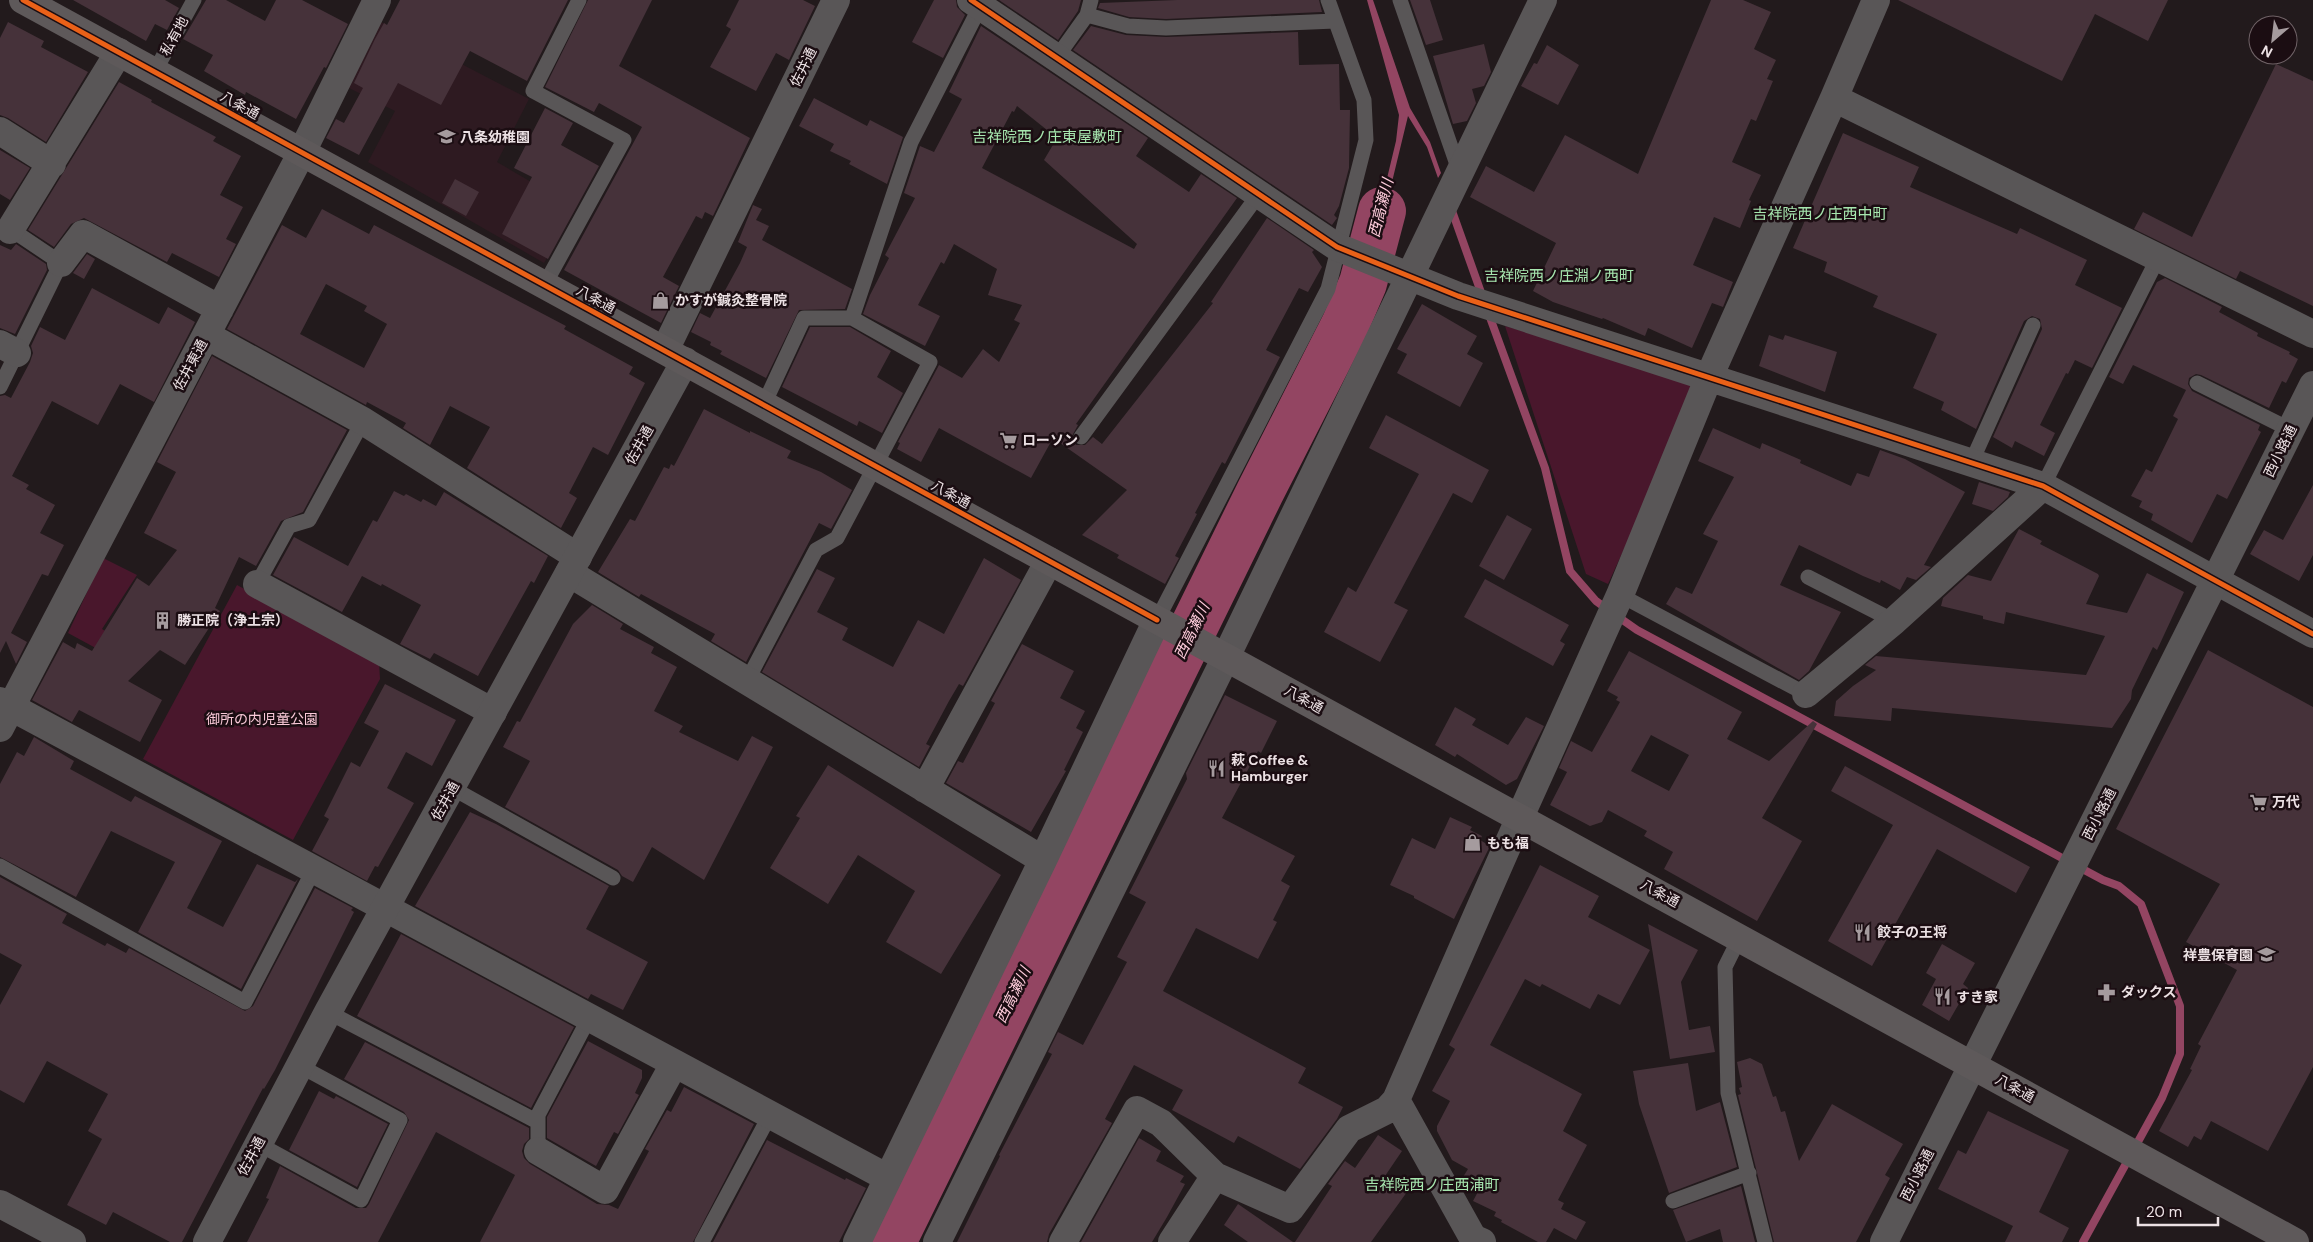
<svg xmlns="http://www.w3.org/2000/svg" width="2313" height="1242" viewBox="0 0 2313 1242" font-family="'DM Sans','Noto Sans JP',sans-serif">
  <style>
    .built { fill: #2e1a21 }
    .green { fill: #49172c }
    .water { fill: #934562 }
    .lines { fill: none; stroke-linecap: round; stroke-linejoin: round }
    .stream { stroke: #934562; stroke-width: 8 }
    .river { stroke: #934562; stroke-width: 48 }
    .building { fill: #46323a; fill-rule: evenodd }
    .service { stroke: #595657; stroke-width: 15 }
    .minor { stroke: #595657; stroke-width: 28 }
    .tertiary { stroke: #595657; stroke-width: 28 }
    .secondary { stroke: #5e595a; stroke-width: 28 }
    .cycleway-casing { stroke: #1b0d12; stroke-width: 8 }
    .cycleway { stroke: #ea6118; stroke-width: 5 }
    .labels { text-anchor: middle; dominant-baseline: central; stroke-width: 5; stroke-linejoin: round; paint-order: stroke }
    .street-label { font-size: 14px; fill: #ece1e4; stroke: #1b0d12 }
    .poi-label { font-size: 14px; font-weight: bold; fill: #ece1e4; stroke: #1b0d12; text-anchor: start }
    .park-label { font-size: 14px; fill: #fac9d8; stroke: #1b0d12 }
    .neighbourhood-label { font-size: 15px; fill: #a7e7af; stroke: #1b0d12 }
    .water-label { font-size: 15px; font-style: italic; fill: #ffcddc; stroke: #1b0d12 }
  </style>
  <rect width="100%" height="100%" fill="#221a1c"/>
  <!-- built -->
  <path class="built" d="M377 20 529 99 497 162 576 208 544 263 368 162 395 111 343 85Z"/>
  <!-- green -->
  <path class="green" d="M1505 326 1688 381 1694 397 1608 584 1586 574Z
    M103 558 137 575 102 629 112 635 103 652 68 633Z
    M237 585 379 662 380 679 293 840 143 759Z"/>
  <!-- water -->
  <path class="water" d="M1367 0H1373L1410 108 1430 142 1441 173 1438 178 1427 147 1408 116 1375 252 1370 249 1396 141 1399 115Z"/>
  <g class="lines">
    <!-- stream -->
    <path class="stream" d="M1451 208 1483 298
      M1488 312 1545 468 1570 571 1596 601 1607 609
      M1617 616 1637 630 2103 880 2119 886 2141 904 2180 1006V1054L2162 1098 2083 1242"/>
    <!-- river -->
    <path class="river" d="M892 1242 1260 492 1345 325 1363 283 1382 211"/>
  </g>
  <!-- building -->
  <path class="building" d="M73 0H165L179 8 167 30 155 24 146 41Z
    M206 0H226L265 21 276 0H302L348 24 326 68 324 67 296 119 246 92 245 95 204 71 213 55 183 39Z
    M400 0H568L527 81 470 51 441 105 398 83 359 155 326 138 336 119 344 123 363 88 354 83 375 39 384 23 387 25Z
    M588 0H652L619 66 750 138 713 216 705 212 702 219 696 216 663 277 679 286 661 323 564 270 642 127 599 103 594 112 545 87Z
    M739 0H803L815 6 789 60 776 53 756 91 710 67 731 29 726 26Z
    M934 0H956L957 7 965 15 943 58 912 42Z
    M999 0H1081L1078 11 1058 40Z
    M1177 0H1319L1322 12 1166 19 1129 17 1098 8 1100 3Z
    M1410 0H1430L1443 40 1426 45Z
    M1711 0H1743L1771 12 1754 49 1776 60 1767 79 1773 81 1756 121 1751 119 1732 162 1761 175 1749 200 1751 201 1740 228 1714 217 1693 265 1733 282 1723 307 1712 303 1692 348 1648 328 1645 336 1603 318 1602 319 1553 302 1533 291 1556 243 1470 197 1486 166 1534 192 1565 135 1638 174Z
    M1898 0H2168L2148 41 2095 14 2062 81Z
    M8 22 44 41 41 47 88 72 46 142 8 118 0 115V38Z
    M981 26 1148 138 1136 156 1189 192 1201 174 1237 198 1076 424 1078 425 1072 436 1076 445H1085L1093 437 1102 444 1213 303 1211 302 1267 218 1314 250 1312 252 1322 267 1308 292 1299 288 1266 350 1280 357 1225 464 1222 462 1195 513 1197 514 1175 556 1179 558 1165 584 1117 558 1119 555 1082 535 1127 490 1053 438 1031 478 939 428 921 462 897 449 900 443 898 442 939 365 962 378 983 349 999 362 1020 323 1014 320 1022 305 988 295 997 269 954 244 944 264 941 262 918 305 940 316 925 346 863 314 870 295 889 258 885 255 915 198 904 193 920 146 934 152 962 99 949 92ZM1017 106 1057 138 1044 160 1137 244 1134 249 982 168 1012 111 1014 112Z
    M1091 26 1126 35 1166 37 1298 32 1299 65 1339 64 1340 110H1350L1349 168 1339 206 1334 215 1337 218 1332 225 1073 50Z
    M1484 44 1491 72 1484 86 1472 89 1476 103 1467 121 1453 124 1433 56Z
    M1547 45 1579 65 1558 105 1521 86 1534 63 1537 64Z
    M2276 64 2313 81V306L2240 271 2236 279 2134 229 2143 212 2192 237Z
    M119 82 152 100 151 102 216 137 213 141 241 156 220 195 243 207 226 239 236 244 219 277 172 253 167 262 84 218 71 224 54 247 28 230Z
    M814 98 867 126 870 120 903 137 887 184 849 164 851 161 830 151 834 144 799 126Z
    M545 108 573 123 561 145 599 166 548 259 502 234 532 177 514 168Z
    M1843 133 1919 167 1910 187 2017 234 2020 228 2087 260 2075 285 2122 308 2092 368 2075 360 2068 374 2066 373 2040 425 2055 433 2044 456 2015 441 2012 448 1993 437 2042 329 2040 319 2032 316 2024 321 1976 429 1941 410 1944 402 1913 388 1937 334 1873 307 1878 296 1824 272 1827 262 1793 248Z
    M0 150 30 168 10 200 0 194Z
    M455 179 479 192 466 216 442 203Z
    M753 205 762 209 756 220 769 226 762 240 852 289 845 309 799 310 766 378 720 354 722 351 710 345 711 342 691 332 700 313 710 318 740 263 747 247 738 242Z
    M322 209 369 234 374 225 566 326 564 329 633 367 629 374 645 383 608 455 593 447 569 493 577 498 561 528 467 468 490 427 450 406 430 445 403 428 406 423 367 402 366 405 227 329 282 225 306 238ZM326 284 367 306 364 311 387 324 364 368 300 334Z
    M16 244 46 264 47 270 15 334 0 328V245L11 250Z
    M87 254 95 259 84 279 73 273Z
    M2165 278 2222 307 2219 312 2258 333 2257 336 2290 352 2289 354 2298 359 2286 383 2282 381 2269 408 2201 375 2196 374 2189 378 2188 384 2192 391 2260 425 2258 430 2261 432 2227 499 2217 494 2192 543 2151 520 2153 514 2139 507 2142 501 2131 496 2146 469 2152 472 2178 419 2173 416 2186 390 2133 365 2123 384 2109 377 2157 282Z
    M92 288 159 324 168 307 195 322 154 402 120 384 98 425 52 401 12 476 29 485 26 489 55 505 40 533 64 545 48 576 42 574 11 633 27 642 16 664 6 641 0 653V396L5 395 11 398 30 362 33 353 31 346 40 327 65 340Z
    M1422 304 1477 336 1467 354 1483 363 1460 407 1397 373 1407 354 1397 349Z
    M810 327H850L891 351 877 377 903 393 882 433 859 421 857 426 782 387Z
    M1769 335 1783 340 1785 335 1837 352 1825 392 1759 366Z
    M212 356 347 430 303 512 281 521 256 566 239 557 215 608 220 611 185 665 160 650 128 681 162 700 140 742 79 710 72 722 32 700 63 642 75 649 77 643 92 651 137 578 149 586 177 550 144 533 176 472 157 462Z
    M704 409 750 433V431L791 451 787 458 821 472 852 490 831 529 819 523 746 662 711 641 715 634 641 594 639 597 598 572 630 519 635 521 664 467 669 469 671 464 674 466Z
    M1386 415 1489 470 1472 503 1453 493 1394 603 1408 610 1380 662 1324 632 1348 587 1356 592 1419 474 1369 448Z
    M1713 428 1760 449 1762 443 1801 460 1800 463 1851 486 1857 473 1869 477 1880 450 1905 459 1965 492 1924 565 1931 567 1916 580 1907 577 1900 590 1881 580 1880 583 1863 576 1799 545 1780 585 1841 612 1809 671 1799 680 1666 604 1676 587 1692 594 1718 541 1703 534 1734 477 1698 461Z
    M1979 482 2010 492 2008 497 1993 511 1972 504Z
    M2313 485V555L2299 581 2250 554 2264 530 2283 540Z
    M394 491 404 496 406 494 421 502 423 499 436 506 444 492 548 556 534 583 531 581 478 676 434 653 430 659 400 644 421 605 382 584 381 586 362 576 342 612 273 575 294 537 348 566 373 520 377 522Z
    M1507 515 1532 529 1504 580 1479 566Z
    M2019 529 2042 541 2040 544 2098 574 2099 576 2086 604 2127 613 2147 573 2184 592 2157 650 2153 647 2132 690 2131 699 2112 728 1892 708 1891 721 1834 716 1836 701 1853 686 1876 670 1865 665 1876 656 2086 675 2105 636 2006 612 2004 624 1983 619V616L1941 606 1943 598 1968 575 1991 581Z
    M984 558 1021 580 963 686 959 684 949 701 926 744 930 746 919 767 762 672 817 569 835 578 817 612 848 628 842 640 893 667 918 620 944 634Z
    M1485 579 1569 625 1560 641 1565 644 1553 666 1464 617Z
    M592 605 623 624 620 629 654 647 651 653 677 667 654 711 683 726 679 732 738 761 752 736 773 747 704 880 652 847 633 882 622 876 618 870 505 807 530 761 503 747 517 721 520 722 573 624Z
    M1022 644 1074 671 1060 698 1085 711 1076 728 1083 732 1064 770 1066 771 1031 832 946 783 958 761 963 763 995 703 991 701Z
    M2208 650 2313 707V1067L2268 1151 2211 1121 2201 1140 2194 1136 2188 1147 2159 1131 2192 1070 2190 1069 2201 1046 2198 1044 2237 970 2186 942 2220 884 2116 829Z
    M1629 651 1742 712 1727 739 1769 761 1813 721 1817 724 1762 818 1802 841 1757 921 1664 869 1673 852 1644 836 1647 831 1608 810 1602 822 1590 826 1550 805 1567 772 1559 768 1571 741 1592 752 1620 702 1616 700 1618 697 1607 691ZM1651 735 1689 755 1669 791 1631 771Z
    M385 684 456 720 432 766 406 752 387 788 414 803 378 867 375 866 367 881 312 851 329 819 324 816 351 762 360 767 379 731 364 723Z
    M1225 695 1277 721 1261 753 1258 751 1222 818 1295 856 1281 881 1290 886 1273 920 1277 922 1258 959 1196 928 1163 991 1306 1068 1298 1083 1343 1107 1337 1119 1300 1169 1238 1136 1234 1143 1172 1110 1183 1090 1134 1065 1105 1119 1112 1123 1049 1234 1047 1242H957L1000 1156 999 1155 1052 1054 1048 1052 1058 1032 1083 1045 1127 962 1117 957 1146 902 1129 893 1187 779 1186 773Z
    M1455 707 1476 719 1472 725 1508 745 1526 717 1544 726 1517 779 1506 785 1457 754 1455 757 1435 745Z
    M34 737 74 761 70 769 131 802 135 796 222 841 187 908 223 927 257 864 295 882 298 879 241 989 138 932 175 862 111 831 76 897 0 857V784L17 752 24 756Z
    M828 765 1001 875 941 974 886 942 915 891 858 855 828 904 770 868 800 818 796 816Z
    M1845 766 2030 867 2016 893 1937 849 1872 966 1828 941 1893 825 1831 791Z
    M470 812 496 824 609 886 586 929 648 962 623 1010 591 994 588 999 415 906Z
    M1450 817 1472 827 1470 830 1482 836 1480 840 1490 846 1454 919 1414 898V896L1390 885 1412 838 1435 849Z
    M1540 865 1599 896 1588 917 1650 950 1620 1005 1598 994 1590 1009 1542 984 1540 987 1525 979 1490 1045 1582 1094 1563 1131 1587 1145 1558 1200 1564 1203 1561 1209 1586 1222 1576 1240 1554 1228 1546 1242H1538L1501 1222 1502 1220 1494 1216 1496 1212 1473 1201 1481 1186 1463 1177 1468 1169 1452 1160 1437 1131V1126L1450 1101 1432 1091 1455 1049 1449 1045Z
    M0 877 67 914 62 923 105 946 107 943 126 953 129 948 245 1011 253 1006 315 888 353 908 351 910 354 912 275 1070 264 1089 263 1088 182 1242H170L113 1212 106 1225 67 1205 102 1139 88 1131 108 1094 47 1061 24 1103 0 1090V1005L22 965 0 953Z
    M1648 924 1698 950 1681 982 1689 1030 1710 1026 1715 1052 1670 1059Z
    M401 934 574 1027 531 1108 357 1016Z
    M1942 944 1975 963 1963 984 1968 988 1949 1021 1922 1005 1936 979 1926 973Z
    M588 1041 642 1070V1078L635 1093 639 1095 618 1134 614 1132 596 1166 547 1138V1117Z
    M365 1042 529 1128V1139L524 1144 522 1151 524 1158 530 1164 597 1204 609 1205 618 1209 649 1151 645 1149 667 1110 671 1112 684 1087 754 1124 693 1242H480L515 1175 436 1132 378 1242H247L269 1199 266 1198 280 1166 356 1208H366L369 1204 409 1120 404 1112 344 1079Z
    M1750 1058 1762 1064 1773 1097 1776 1096 1781 1112 1785 1111 1799 1161 1832 1104 1903 1144 1885 1175 1890 1178 1856 1242H1774L1738 1095 1741 1094 1739 1088 1742 1087 1737 1062Z
    M1688 1063 1696 1111 1720 1102 1737 1167 1669 1193 1639 1104 1633 1071Z
    M319 1091 334 1099 336 1096 388 1124 357 1187 289 1150Z
    M1988 1111 2069 1150 2039 1212 2069 1228 2062 1242H2005L2013 1226 1938 1189 1958 1150 1966 1154Z
    M1378 1135 1402 1151 1385 1176 1407 1192 1371 1242H1295L1332 1186 1328 1184 1345 1161 1355 1168Z
    M1139 1138 1161 1151 1156 1161 1184 1176 1180 1182 1185 1184 1167 1217 1152 1242H1081Z
    M767 1140 845 1180 846 1178 866 1188 839 1242H713Z
    M1741 1186 1755 1242H1723L1720 1229 1686 1242 1673 1210Z
    M1238 1204 1293 1242H1248L1224 1225Z"/>
  <g class="lines">
    <!-- service -->
    <path class="service" d="M1400 0 1460 173
      M1087 15 1128 26 1166 28 1335 21
      M1057 57 1087 15 1091 0
      M155 71 194 0
      M545 284 624 140 533 91 579 0
      M2197 383 2291 430
      M0 387 61 263 6 226
      M764 404 804 318H852L911 142 981 5
      M1081 437 1259 194
      M1972 461 2033 325
      M2043 486 2158 258
      M1808 577 1894 621
      M257 584 289 526 309 520 363 421
      M1620 595 1806 694
      M1157 620 1328 289 1366 140 1364 100 1328 0
      M747 681 816 550 837 538 930 362 852 318
      M452 788 613 878
      M0 866 245 1002 313 871
      M1740 937 1725 967 1728 1093 1765 1242
      M328 1012 538 1122
      M257 1143 361 1200 400 1120 300 1066
      M538 1151V1115L589 1018
      M1673 1201 1749 1173
      M702 1242 770 1115"/>
    <!-- minor -->
    <path class="minor" d="M971 0 1337 247 1458 296 2043 486 2313 634
      M1834 98 2313 334
      M0 131 52 164
      M10 230 119 52
      M61 263 83 234 220 309
      M206 335 363 421 578 557
      M0 344 17 353
      M665 350 836 0
      M569 573 1043 860
      M257 584 493 712
      M1806 694 1894 621 2043 486
      M0 701 888 1178
      M0 728 302 152 377 0
      M925 789 1049 561
      M538 1151 605 1190 674 1064
      M0 1204 72 1242
      M857 1242 1043 860 1157 620
      M937 1242 1226 657 1543 0
      M1063 1242 1137 1110 1161 1123 1215 1176 1290 1209 1349 1129 1387 1110 1396 1100
      M1172 1242 1215 1176
      M1482 1242 1473 1238 1396 1100 1520 817 1620 595 1709 377 1834 98 1876 0
      M1884 1242 1973 1064"/>
    <!-- tertiary -->
    <path class="tertiary" d="M1973 1064 2313 385
      M207 1242 328 1012 685 361"/>
    <!-- secondary -->
    <path class="secondary" d="M23 0 2295 1242"/>
    <defs>
      <path id="cycleway" d="M23 0 1157 620
        M971 0 1337 247 1458 296 2043 486 2313 634"/>
    </defs>
    <!-- cycleway casing -->
    <use href="#cycleway" class="cycleway-casing"/>
    <!-- cycleway -->
    <use href="#cycleway" class="cycleway"/>
  </g>
  <!-- icons -->
  <defs>
    <symbol id="school-bare" viewBox="-9 -9 18 18"><path d="M0-5L7-2L0 1L-7-2ZM-4 1L0 2.5L4 1V4Q0 6-4 4Z" fill="#a59b9e" stroke="#1b0d12" stroke-width="2.5" paint-order="stroke"/></symbol>
    <symbol id="shop-bare" viewBox="-9 -9 18 18"><path d="M-5-2.5h2.3a2.7 3.5 0 0 1 5.4 0H5L5.5 6h-11ZM-1.5-2.5h3a1.5 2.3 0 0 0-3 0Z" fill="#a59b9e" stroke="#1b0d12" stroke-width="2.5" paint-order="stroke"/></symbol>
    <symbol id="supermarket-bare" viewBox="-9 -9 18 18"><path d="M-6-5.5h2.5l.6 2H6L4.5 2H-2.5L-4.4-4H-6ZM-1.5 3.2a1.3 1.3 0 1 0 .1 0ZM3 3.2a1.3 1.3 0 1 0 .1 0Z" fill="#a59b9e" stroke="#1b0d12" stroke-width="2.5" paint-order="stroke"/></symbol>
    <symbol id="building-bare" viewBox="-9 -9 18 18"><path d="M-4-6H4V6H1V3H-1V6H-4ZM-2.5-4.3h1.7v1.8h-1.7ZM.8-4.3h1.7v1.8H.8ZM-2.5-1h1.7V.8h-1.7ZM.8-1h1.7V.8H.8Z" fill="#a59b9e" stroke="#1b0d12" stroke-width="2.5" paint-order="stroke"/></symbol>
    <symbol id="restaurant-bare" viewBox="-9 -9 18 18"><path d="M-5-6h1v4h1v-4h1v4h1v-4h1v5L-1.5 .5V6h-2V.5L-5-1ZM5-6V6H3V1.5H1.5Q1.5-4 5-6Z" fill="#a59b9e" stroke="#1b0d12" stroke-width="2.5" paint-order="stroke"/></symbol>
    <symbol id="pharmacy-bare" viewBox="-9 -9 18 18"><path d="M-2-6h4v4h4v4h-4v4h-4v-4h-4v-4h4Z" fill="#a59b9e" stroke="#1b0d12" stroke-width="2.5" paint-order="stroke"/></symbol>
  </defs>
  <g fill-rule="evenodd">
    <use href="#school-bare" x="434" y="124" width="25" height="25"/>
    <use href="#shop-bare" x="648" y="288" width="25" height="25"/>
    <use href="#supermarket-bare" x="996" y="428" width="25" height="25"/>
    <use href="#building-bare" x="150" y="608" width="25" height="25"/>
    <use href="#restaurant-bare" x="1204" y="756" width="25" height="25"/>
    <use href="#supermarket-bare" x="2246" y="790" width="25" height="25"/>
    <use href="#shop-bare" x="1460" y="830" width="25" height="25"/>
    <use href="#restaurant-bare" x="1850" y="920" width="25" height="25"/>
    <use href="#school-bare" x="2254" y="942" width="25" height="25"/>
    <use href="#pharmacy-bare" x="2094" y="980" width="25" height="25"/>
    <use href="#restaurant-bare" x="1930" y="984" width="25" height="25"/>
  </g>
  <g class="labels">
    <!-- street labels -->
    <g class="street-label">
      <text transform="translate(174 36) rotate(-61)">私有地</text>
      <text transform="translate(803 67) rotate(-64)">佐井通</text>
      <text transform="translate(240 105) rotate(29)">八条通</text>
      <text transform="translate(596 299) rotate(29)">八条通</text>
      <text transform="translate(190 365) rotate(-62)">佐井東通</text>
      <text transform="translate(639 445) rotate(-61)">佐井通</text>
      <text transform="translate(2280 451) rotate(-64)">西小路通</text>
      <text transform="translate(951 494) rotate(29)">八条通</text>
      <text transform="translate(1304 699) rotate(29)">八条通</text>
      <text transform="translate(445 801) rotate(-61)">佐井通</text>
      <text transform="translate(2099 814) rotate(-63)">西小路通</text>
      <text transform="translate(1660 893) rotate(29)">八条通</text>
      <text transform="translate(2015 1088) rotate(29)">八条通</text>
      <text transform="translate(251 1156) rotate(-62)">佐井通</text>
      <text transform="translate(1917 1175) rotate(-63)">西小路通</text>
    </g>
    <!-- poi labels -->
    <g class="poi-label">
      <text x="460" y="137">八条幼稚園</text>
      <text x="675" y="300">かすが鍼灸整骨院</text>
      <text x="1022" y="440">ローソン</text>
      <text x="177" y="620">勝正院（浄土宗）</text>
      <text x="1231" y="760">萩 Coffee &amp;<tspan x="1231" dy="16">Hamburger</tspan></text>
      <text x="2272" y="802">万代</text>
      <text x="1487" y="843">もも福</text>
      <text x="1877" y="932">餃子の王将</text>
      <text x="2253" y="955" text-anchor="end">祥豊保育園</text>
      <text x="2121" y="992">ダックス</text>
      <text x="1956" y="997">すき家</text>
    </g>
    <!-- park labels -->
    <g class="park-label">
      <text x="262" y="719">御所の内児童公園</text>
    </g>
    <!-- neighbourhood labels -->
    <g class="neighbourhood-label">
      <text x="1047" y="137">吉祥院西ノ庄東屋敷町</text>
      <text x="1820" y="214">吉祥院西ノ庄西中町</text>
      <text x="1559" y="276">吉祥院西ノ庄淵ノ西町</text>
      <text x="1432" y="1185">吉祥院西ノ庄西浦町</text>
    </g>
    <!-- water labels -->
    <g class="water-label">
      <text transform="translate(1381 208) rotate(-76)">西高瀬川</text>
      <text transform="translate(1192 631) rotate(-64)">西高瀬川</text>
      <text transform="translate(1013 995) rotate(-64)">西高瀬川</text>
    </g>
  </g>
  <!-- north arrow -->
  <g transform="translate(2273 40) rotate(208)"><circle r="24" fill="#1b0d12" stroke="#6f6266"/>
  <path d="M0-4L9 19L0 12L-9 19Z" fill="#a59b9e"/>
  <text y="-8" font-size="14" font-weight="bold" text-anchor="middle" fill="#ece1e4">N</text>
  </g>
  <!-- scale -->
  <path d="M2138 1217v8h80v-8" fill="none" stroke="#ece1e4" stroke-width="2.5"/>
  <text x="2146" y="1217" font-size="15" fill="#ece1e4" stroke="#1b0d12" stroke-width="4" paint-order="stroke">20 m</text>
</svg>
